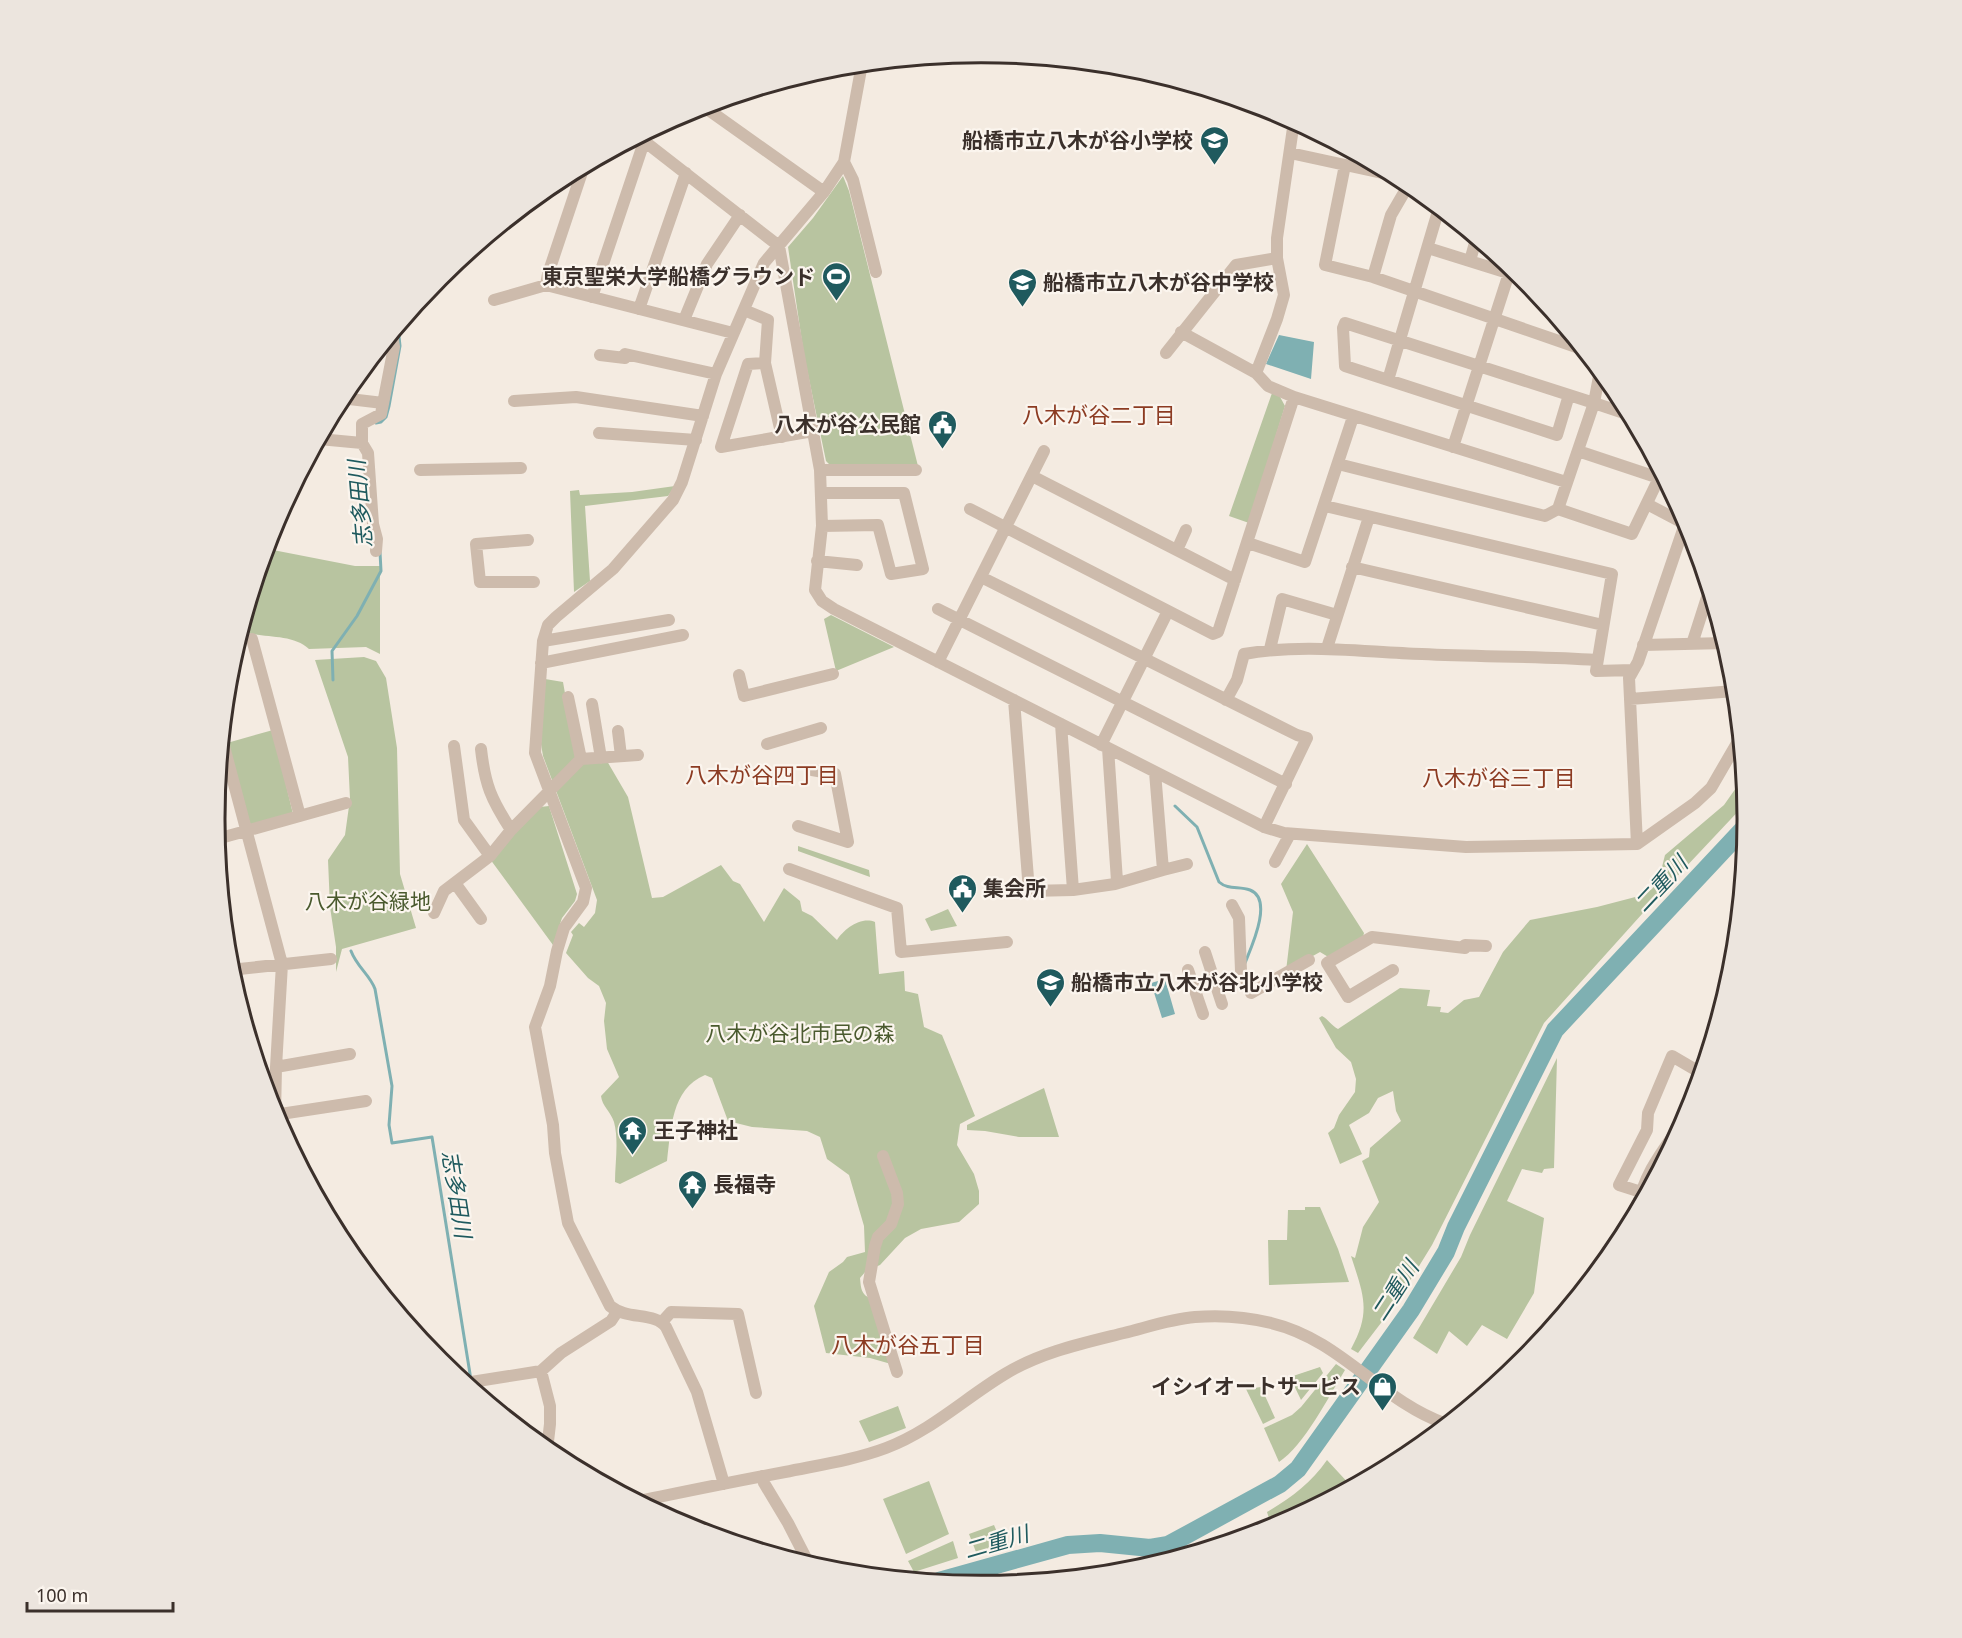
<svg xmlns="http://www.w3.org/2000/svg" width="1962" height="1638" viewBox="0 0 1962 1638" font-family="'Noto Sans','Noto Sans JP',sans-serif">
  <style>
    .green { fill: #b8c4a0 }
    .water { fill: #7fb0b2 }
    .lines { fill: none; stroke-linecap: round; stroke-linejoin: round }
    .stream { stroke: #7fb0b2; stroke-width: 3 }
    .river { stroke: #7fb0b2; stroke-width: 18 }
    .minor { stroke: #cdbbac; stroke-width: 12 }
    .labels { text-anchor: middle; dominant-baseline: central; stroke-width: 4.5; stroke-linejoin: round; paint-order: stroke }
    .poi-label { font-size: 21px; font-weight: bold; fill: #3b302b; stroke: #fbf5ee; text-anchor: start }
    .park-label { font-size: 21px; fill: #4a5a2e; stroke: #fbf5ee }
    .neighbourhood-label { font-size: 22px; fill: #8c3b22; stroke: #fbf5ee }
    .water-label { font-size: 22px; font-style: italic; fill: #1f5a5e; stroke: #fbf5ee }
    .rim { fill: none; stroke: #3b302b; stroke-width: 3 }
  </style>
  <rect width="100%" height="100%" fill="#f4ebe1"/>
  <!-- green -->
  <path class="green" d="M843 176 849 191 918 466H831L826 461 804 355 788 247 813 218Z
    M1272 393 1279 395 1285 406 1249 523 1229 516Z
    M675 486 668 496 585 506 590 581 574 592 570 491 579 490 580 495 632 492Z
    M273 550 355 566H380V654L366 647 309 649C292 633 262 639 241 631L265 552Z
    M831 615 894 647 836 671 824 619Z
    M364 657 376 661 386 678 397 748 400 874 416 928 342 949 336 972V947L330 907 328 860 345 835 350 799 348 757 315 660Z
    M545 679 563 682 576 756 607 761 628 797 652 898 663 897 721 865 733 881 740 884 764 922 784 888 800 901 802 911 812 916 837 940C844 929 861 916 875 922L879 974 904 971 905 991 918 994 924 1027 942 1035 975 1116 960 1124 957 1145 974 1174 979 1191V1204L959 1222 921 1229 905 1238 880 1265 866 1271 860 1278C861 1289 861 1294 871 1299L891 1364 870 1358 826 1353 814 1306 829 1272 843 1262 847 1257 865 1252 864 1226 849 1175 827 1159 820 1137 807 1131 752 1127 728 1121 712 1078 705 1075C671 1089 671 1130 667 1161L620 1184 615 1182C615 1163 619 1141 614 1122 611 1112 602 1106 601 1096L619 1077 607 1049 604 1021 606 1003 599 986 588 978 566 953 573 935 571 932 579 923 584 927 595 913 597 900 543 756 541 744Z
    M273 730 293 814 253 826 249 823 227 743Z
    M1743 778 1746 803 1651 904 1544 1023 1432 1245 1397 1302 1358 1353 1351 1349C1372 1311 1363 1294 1351 1256L1355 1258 1363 1227 1379 1202 1362 1161 1369 1157 1370 1148 1401 1121 1396 1111 1393 1091 1378 1098 1369 1113 1349 1125 1362 1154 1340 1164 1328 1133 1334 1128 1339 1115 1355 1092 1356 1079 1351 1062 1336 1048 1319 1018 1322 1016C1328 1019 1331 1025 1338 1029L1400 988 1430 990 1427 1006 1441 1007 1440 1012 1448 1013 1464 1000 1479 997 1503 952 1530 920 1597 907 1643 895 1652 889 1659 879 1665 855 1724 805Z
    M549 806 577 894 575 901 562 918 553 945 490 859 540 807Z
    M1307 844 1364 933 1363 937 1330 958 1320 952 1286 971 1293 912 1281 884Z
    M798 846 869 870 870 877 798 851Z
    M948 909 957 926 931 931 925 919Z
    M1557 1058 1554 1168 1544 1169 1542 1173 1522 1169 1507 1201 1544 1218 1534 1293 1507 1339 1482 1325 1467 1346 1449 1331 1437 1354 1413 1338 1461 1257 1470 1235Z
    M1044 1088 1059 1137H1019L985 1131 967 1130V1125Z
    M1305 1207H1320L1338 1249 1349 1282 1269 1285 1268 1240H1287L1288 1210H1305Z
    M1336 1364 1345 1370C1329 1396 1304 1446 1279 1462L1264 1428 1292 1415 1301 1407Z
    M1320 1367 1323 1373 1301 1400 1290 1377Z
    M1261 1387 1275 1418 1263 1424 1246 1389Z
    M898 1406 906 1428 869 1442 859 1421Z
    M1327 1460 1351 1486 1272 1528 1267 1512C1291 1498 1311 1483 1327 1460Z
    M929 1481 949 1534 906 1554 883 1499Z
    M994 1525 1002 1544 976 1552 969 1534Z
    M953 1541 958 1558 914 1572 908 1561Z"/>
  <!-- water -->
  <path class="water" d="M1279 335 1314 342 1311 379 1266 364Z
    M1165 979 1175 1014 1162 1018 1151 983Z"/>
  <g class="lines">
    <!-- stream -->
    <path class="stream" d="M376 423 381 422 386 417 389 406 400 346 398 327
      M333 680 332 651 357 616 381 571 380 552
      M1175 806 1197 827 1219 882C1228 890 1239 886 1250 890 1274 899 1251 948 1245 963
      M351 951C357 967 370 975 375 989L392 1086 389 1125 392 1143 432 1137 471 1380
      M1349 1381 1358 1386"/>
    <!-- river -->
    <path class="river" d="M939 1581 1068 1545 1100 1543 1150 1548 1168 1545 1280 1484 1298 1469 1411 1310 1446 1252 1456 1227 1555 1030 1747 825"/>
    <!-- minor -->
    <path class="minor" d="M703 106 824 192
      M644 141 779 246 820 470 822 526 815 590 822 601 834 609 1264 827 1284 833 1466 847 1637 844 1695 803 1711 788 1740 738
      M1290 153 1396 176
      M844 162 853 180 876 272
      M1345 165 1325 265 1373 277 1582 349
      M1428 248 1524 278
      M1470 261 1476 239
      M1373 277 1391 215 1409 184
      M546 285 548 274 584 166
      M592 297 647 133
      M494 300 546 285 733 333
      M639 309 686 173
      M744 310 768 320 765 363 782 437
      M684 320 707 264 740 215
      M1181 332 1256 373 1268 386 1294 397
      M1166 353 1236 265 1277 258
      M600 355 625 358V354L716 374
      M765 363 748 364 721 447 813 431
      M1256 373 1277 319 1284 295 1277 258V238L1294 121
      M1388 380 1439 208
      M1569 395 1557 435 1345 366 1343 328 1345 323 1594 403 1630 415
      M341 398 383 403
      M514 401 576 397 703 416
      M599 433 696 440
      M319 439 362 443
      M1453 447 1511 267
      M1338 464 1545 516 1558 509 1594 403 1600 371
      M420 470 521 468
      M820 470H916
      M1032 476 1235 580
      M822 493H904L923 569 891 574 878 525 822 526
      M1647 504 1685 524
      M1325 506 1612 574 1596 671 1633 670
      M970 509 1213 634 1218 632 1294 397 1566 482
      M1558 509 1632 534 1659 478 1578 451
      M528 540 476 544 480 582H534
      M1248 543 1305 562 1353 417
      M1177 550 1186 530
      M376 551 377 539 373 524 368 453 362 443V424L381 414 394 347 392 334
      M817 561 857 565
      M1352 567 1603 625
      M981 577 1297 735 1307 738 1264 827
      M938 609 1286 784
      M252 639 300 816
      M543 641 669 620
      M1692 644 1709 591
      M1643 645 1725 643
      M1327 648 1369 517
      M1270 649 1282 599 1337 615
      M938 662 1044 451
      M541 663 683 635
      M739 675 744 696 833 674
      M568 697 581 759
      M1630 699 1735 691
      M1014 700 1029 891 1073 890 1115 884 1117 881 1108 748
      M1226 700 1237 680 1244 654C1303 643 1362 652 1422 654 1480 657 1538 656 1596 660
      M592 704 601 758
      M1061 724 1073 890
      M618 731 621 756
      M222 739 282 964 276 1067 275 1115
      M767 744 821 728
      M1101 745 1168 611
      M454 746 464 820 490 856
      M481 749C485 785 491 799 511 830
      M798 826 848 842 835 774 812 770
      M217 839 346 803
      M1637 844 1629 678 1638 662 1686 521
      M1275 862 1290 834
      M789 869 897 908 901 952 1007 942
      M1163 870 1187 864
      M455 883 481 919
      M1115 884 1163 870 1155 772
      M1232 905 1239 918 1241 971 1251 993 1309 960
      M434 913 444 891 490 856 511 830 581 759 638 755
      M1465 945 1486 946
      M1205 952 1222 1004
      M230 970 331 959
      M1188 970 1203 1014
      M1393 970 1348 997 1327 963 1372 937 1465 948
      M276 1067 350 1054
      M274 1115 366 1101
      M883 1156 897 1193 898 1204 891 1224 878 1237 875 1246 869 1282 897 1372
      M1641 1192 1619 1185 1647 1130 1648 1113 1672 1056 1701 1073
      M1637 1210C1644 1170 1667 1146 1689 1113
      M662 1322 671 1312 738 1314 756 1393
      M428 1345V1347
      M541 1371 550 1406V1424L547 1450
      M465 1383 541 1371 561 1353 611 1321 617 1312
      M762 1476 764 1483 788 1523 809 1564
      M724 1484 697 1392 666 1327C655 1312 627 1320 610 1306L568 1223 555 1153 553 1125 535 1027 550 986 557 951 564 928 583 902 586 888 535 753 543 641 548 625 556 617 613 569 673 500 682 482 716 374 764 263 824 192 844 162 862 64
      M639 1501C688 1491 736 1481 785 1472 819 1465 854 1460 886 1448 931 1431 965 1398 1005 1374 1041 1352 1084 1343 1124 1333 1148 1327 1171 1319 1195 1317 1220 1315 1247 1317 1271 1323 1342 1340 1379 1400 1446 1424"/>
  </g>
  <!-- icons -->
  <defs>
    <symbol id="school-pin" viewBox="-11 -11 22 30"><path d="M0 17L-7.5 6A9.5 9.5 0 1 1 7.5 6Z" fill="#1f5a5e" stroke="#fbf5ee"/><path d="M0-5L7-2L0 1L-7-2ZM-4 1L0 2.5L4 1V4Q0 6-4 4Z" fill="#fff"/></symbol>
    <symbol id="stadium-pin" viewBox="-11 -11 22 30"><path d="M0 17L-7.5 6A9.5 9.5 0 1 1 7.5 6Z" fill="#1f5a5e" stroke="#fbf5ee"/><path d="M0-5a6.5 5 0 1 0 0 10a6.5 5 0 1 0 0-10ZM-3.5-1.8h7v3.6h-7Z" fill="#fff"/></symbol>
    <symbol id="civic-pin" viewBox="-11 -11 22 30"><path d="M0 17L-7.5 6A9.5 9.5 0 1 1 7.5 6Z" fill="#1f5a5e" stroke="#fbf5ee"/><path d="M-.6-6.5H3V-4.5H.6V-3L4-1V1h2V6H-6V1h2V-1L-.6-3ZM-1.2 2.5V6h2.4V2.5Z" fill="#fff"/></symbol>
    <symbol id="temple-pin" viewBox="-11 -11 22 30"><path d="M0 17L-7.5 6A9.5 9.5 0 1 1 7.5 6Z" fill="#1f5a5e" stroke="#fbf5ee"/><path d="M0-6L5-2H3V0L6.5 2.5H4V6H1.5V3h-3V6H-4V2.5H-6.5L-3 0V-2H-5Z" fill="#fff"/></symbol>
    <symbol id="shop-pin" viewBox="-11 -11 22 30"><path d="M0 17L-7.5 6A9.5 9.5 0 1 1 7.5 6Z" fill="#1f5a5e" stroke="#fbf5ee"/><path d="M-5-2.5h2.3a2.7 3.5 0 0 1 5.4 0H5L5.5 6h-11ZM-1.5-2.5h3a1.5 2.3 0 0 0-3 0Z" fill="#fff"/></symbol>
  </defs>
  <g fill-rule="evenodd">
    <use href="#school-pin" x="1198" y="124" width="33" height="45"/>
    <use href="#stadium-pin" x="820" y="260" width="33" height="45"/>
    <use href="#school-pin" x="1006" y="266" width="33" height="45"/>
    <use href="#civic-pin" x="926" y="408" width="33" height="45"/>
    <use href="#civic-pin" x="946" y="872" width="33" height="45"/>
    <use href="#school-pin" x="1034" y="966" width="33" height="45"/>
    <use href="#temple-pin" x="616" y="1114" width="33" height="45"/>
    <use href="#temple-pin" x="676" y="1168" width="33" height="45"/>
    <use href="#shop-pin" x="1366" y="1370" width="33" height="45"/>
  </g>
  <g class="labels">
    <!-- poi labels -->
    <g class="poi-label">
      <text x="1193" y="140" text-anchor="end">船橋市立八木が谷小学校</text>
      <text x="815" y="276" text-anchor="end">東京聖栄大学船橋グラウンド</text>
      <text x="1043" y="282">船橋市立八木が谷中学校</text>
      <text x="921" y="424" text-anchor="end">八木が谷公民館</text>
      <text x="983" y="888">集会所</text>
      <text x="1071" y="982">船橋市立八木が谷北小学校</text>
      <text x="654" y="1130">王子神社</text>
      <text x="713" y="1184">長福寺</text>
      <text x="1361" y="1386" text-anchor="end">イシイオートサービス</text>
    </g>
    <!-- park labels -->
    <g class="park-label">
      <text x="368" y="901">八木が谷緑地</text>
      <text x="800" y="1033">八木が谷北市民の森</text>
    </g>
    <!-- neighbourhood labels -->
    <g class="neighbourhood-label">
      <text x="1099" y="414">八木が谷二丁目</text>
      <text x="762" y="774">八木が谷四丁目</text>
      <text x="1499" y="777">八木が谷三丁目</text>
      <text x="908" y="1344">八木が谷五丁目</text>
    </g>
    <!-- water labels -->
    <g class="water-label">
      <text transform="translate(359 504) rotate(-95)">志多田川</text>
      <text transform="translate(1660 883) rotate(-47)">二重川</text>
      <text transform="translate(458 1194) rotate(81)">志多田川</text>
      <text transform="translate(1394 1290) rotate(-57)">二重川</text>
      <text transform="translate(996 1541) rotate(-16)">二重川</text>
    </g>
  </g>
  <!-- crop -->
  <path d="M0 0H1962V1638H0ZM225 819a756 756 0 1 1 1512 0a756 756 0 1 1-1512 0Z" fill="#ece5de" fill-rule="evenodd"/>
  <path class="rim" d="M225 819a756 756 0 1 1 1512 0a756 756 0 1 1-1512 0Z"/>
  <!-- scale -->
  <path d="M27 1602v9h146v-9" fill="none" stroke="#3b302b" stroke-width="3"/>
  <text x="36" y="1602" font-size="18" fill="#3b302b" stroke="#fbf5ee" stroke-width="4.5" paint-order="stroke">100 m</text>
</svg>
